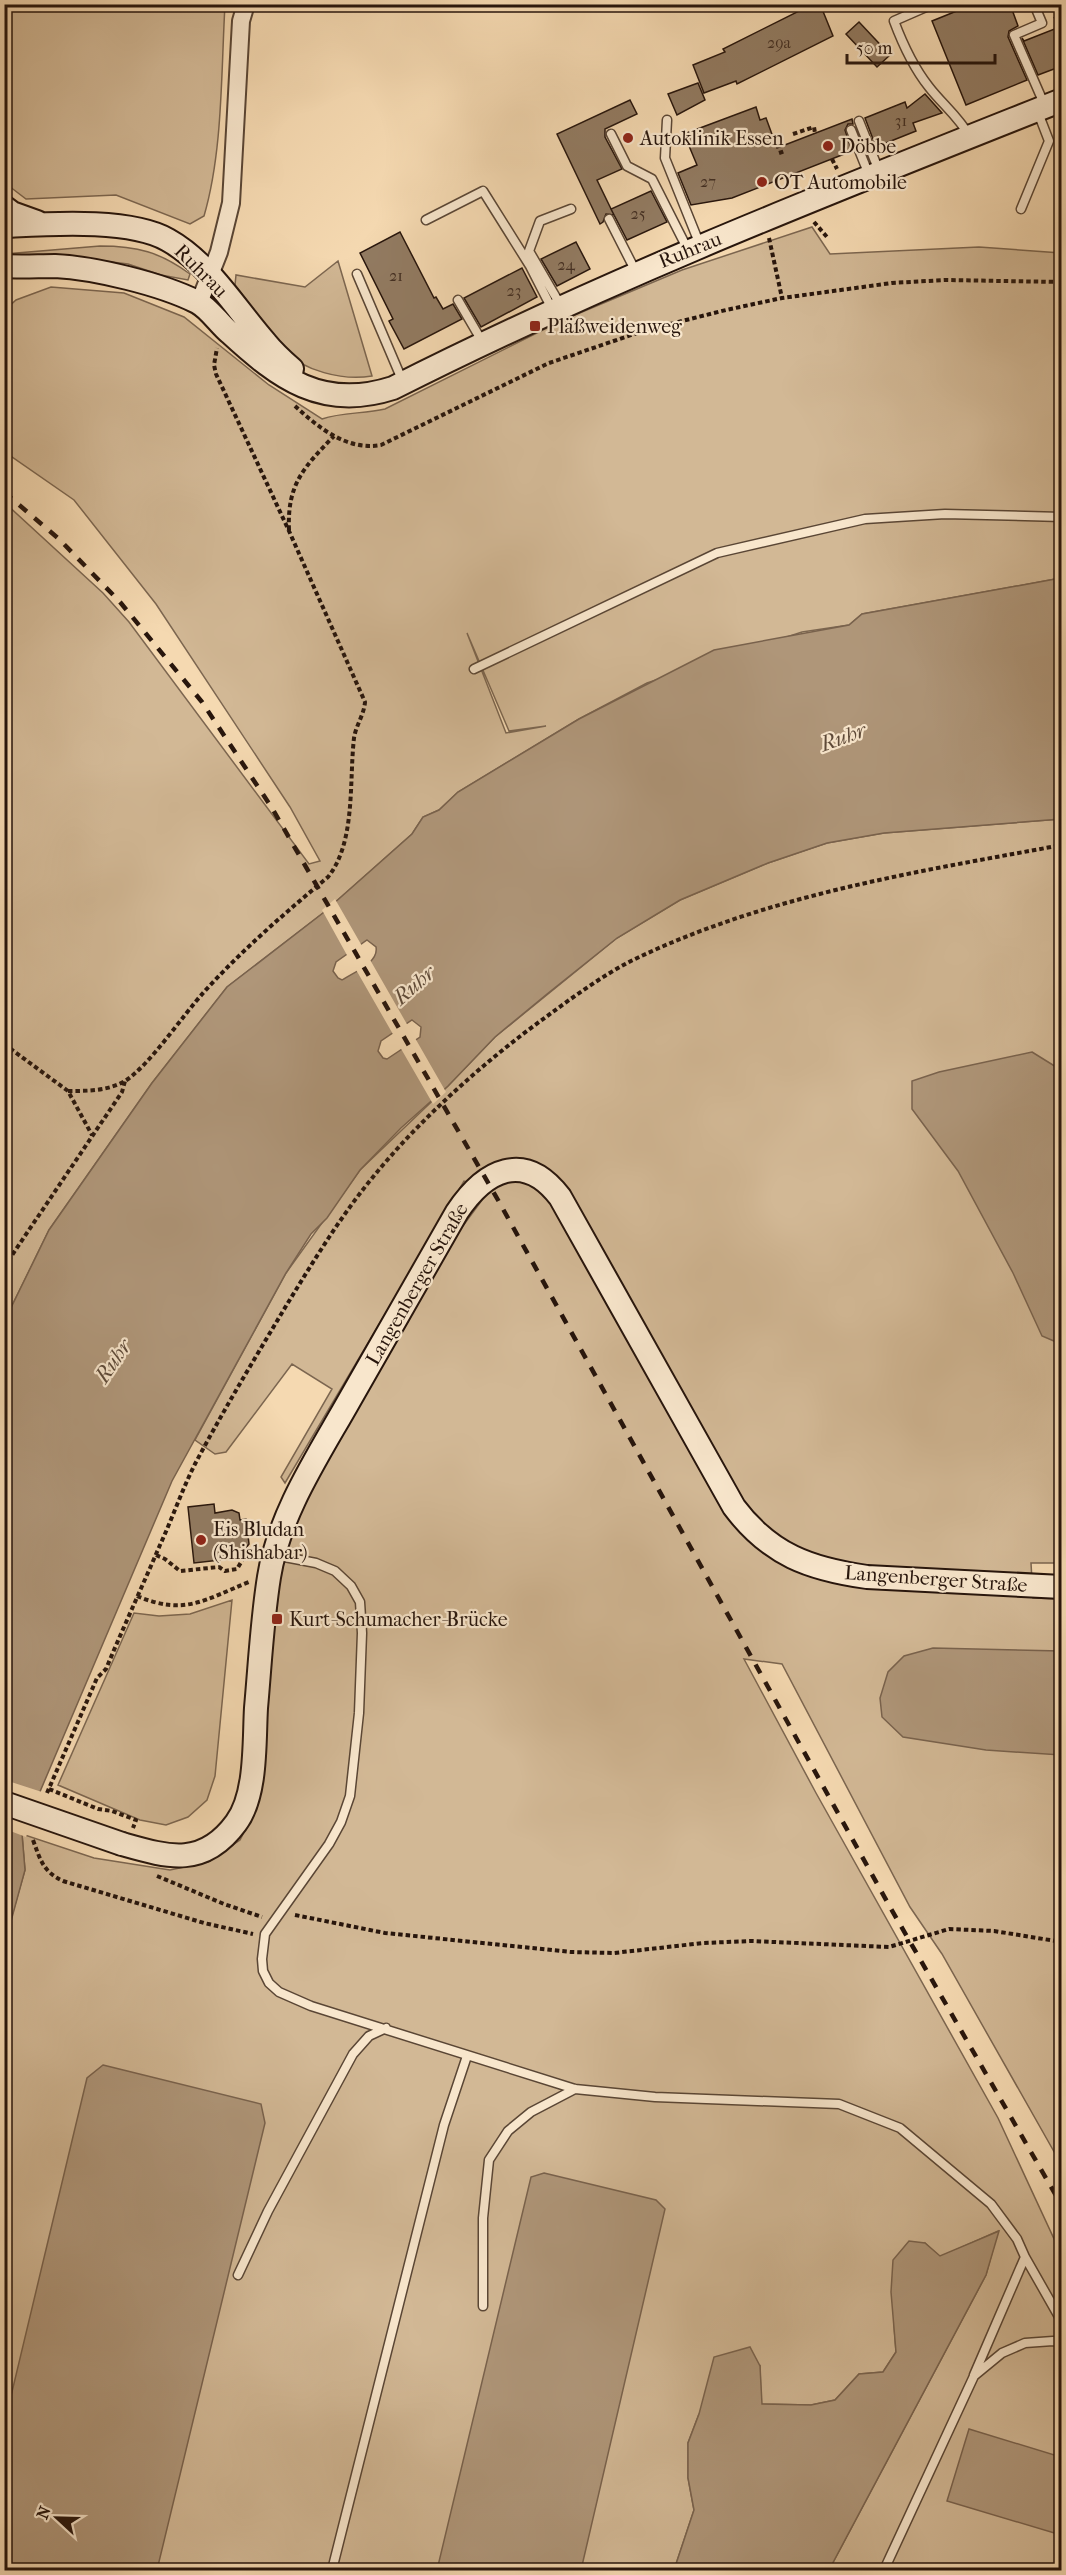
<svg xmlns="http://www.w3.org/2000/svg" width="1066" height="2575" viewBox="0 0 1066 2575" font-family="'IM FELL French Canon',serif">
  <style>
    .green { fill: #d2b895; stroke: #7c6650; stroke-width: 1.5; fill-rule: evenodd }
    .water { fill: #af9679; stroke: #79624d; stroke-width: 1.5; fill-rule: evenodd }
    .pier { fill: #f5d9b1 }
    .building { fill: #927b62; stroke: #27150c; stroke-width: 1.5 }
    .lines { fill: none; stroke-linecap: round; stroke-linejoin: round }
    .lane-casing { stroke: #5a4635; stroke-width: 11 }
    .street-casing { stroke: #5a4635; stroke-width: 20 }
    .secondary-casing { stroke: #27150c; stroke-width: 26 }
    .path { stroke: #27150c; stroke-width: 4; stroke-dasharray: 4.5 3; stroke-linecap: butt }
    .lane { stroke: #f8e6cc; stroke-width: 8 }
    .street { stroke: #f8e6cc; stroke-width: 16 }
    .secondary { stroke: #f8e6cc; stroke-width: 22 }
    .rail { stroke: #27150c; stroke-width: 4.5; stroke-dasharray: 10 10; stroke-linecap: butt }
    .secondary-bridge-casing { stroke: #27150c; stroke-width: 26; stroke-linecap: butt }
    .secondary-bridge { stroke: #f8e6cc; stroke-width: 22 }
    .poi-dot { fill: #8f2418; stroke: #f8e6cc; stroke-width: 2 }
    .labels { text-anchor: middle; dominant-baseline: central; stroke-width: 4.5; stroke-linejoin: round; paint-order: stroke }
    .number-label { font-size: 16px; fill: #422e22 }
    .poi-label { font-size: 20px; fill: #27150c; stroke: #f8e6cc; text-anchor: start }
    .street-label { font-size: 20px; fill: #27150c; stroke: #f8e6cc }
    .water-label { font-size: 21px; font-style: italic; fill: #5d4938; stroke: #f8e6cc }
  </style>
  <rect width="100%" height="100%" fill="#f5d9b1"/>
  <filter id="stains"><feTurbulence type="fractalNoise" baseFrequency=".00333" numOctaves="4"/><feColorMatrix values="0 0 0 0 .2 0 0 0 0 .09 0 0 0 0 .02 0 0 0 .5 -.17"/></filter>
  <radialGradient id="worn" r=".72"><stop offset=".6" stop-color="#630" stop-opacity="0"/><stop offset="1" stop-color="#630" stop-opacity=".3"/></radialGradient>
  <!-- green -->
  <path class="green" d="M5 4 225 5C221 72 223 151 204 216L190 224 116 195 26 199 5 183Z
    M812 227 830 254 979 247 1061 253V578L862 614 849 625 802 632 647 683 579 719 458 792 439 810 423 817 412 834 323 913 227 987 152 1083 49 1230 5 1320V503L103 593 129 622 309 864 320 861 290 807 156 604 74 500 5 452V310L16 300 51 287 124 293 184 317 269 385 322 419C342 412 364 414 385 409L563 320 682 270ZM467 633 509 731 546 726 506 733Z
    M100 246C137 246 160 252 190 274L188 280 161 275 128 264 71 257 5 259V254Z
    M338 261 372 376C343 381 303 371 282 349 265 330 252 306 235 285L236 275 305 287Z
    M1061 819 1062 1563H1031L1033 1598 1061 1599V2164L942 1954 910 1907 782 1664 744 1659 816 1793 998 2118 1061 2254V2570H829L986 2275 998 2231 940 2257 925 2243 894 2325 896 2352 883 2372 859 2374 835 2400 811 2405 761 2404 760 2366 699 2414 688 2443V2478L694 2510 674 2570H5L4 1943 25 1870 22 1834 94 1858 170 1870 208 1862 240 1840 258 1805 275 1586 305 1497 359 1397 408 1322 437 1261 491 1188 464 1181 285 1483 281 1477 332 1389 292 1364 226 1452 215 1454 195 1440 286 1273 360 1170 448 1086 495 1037 617 938 680 900 768 863 827 843 884 833Z
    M232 1600 215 1776 207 1800 188 1817 166 1825 140 1820 58 1785 134 1613 159 1616 190 1614Z"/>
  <!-- water -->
  <path class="water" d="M1061 578V819L884 833 827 843 768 863 680 900 617 938 547 994 495 1037 448 1086 401 1128 360 1170 327 1218 311 1234 286 1273 172 1481 22 1834 25 1870 5 1943V1320L49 1230 152 1083 227 987 323 913 412 834 423 817 439 810 458 792 579 719 714 650 849 625 862 614ZM367 940 376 947C379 963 354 972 342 980L338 978 333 971 336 962ZM412 1020 421 1027 420 1037 387 1059 383 1058 378 1051 381 1041Z
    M1032 1052 1061 1070V1344L1042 1336 1013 1273 958 1171 912 1109V1081L939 1072Z
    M933 1648 1061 1651V1755L986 1750 903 1737 882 1717 880 1698 888 1672 904 1656Z
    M103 2065 261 2104 265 2123 157 2570H5V2421L87 2078Z
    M544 2173 656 2200 665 2209 581 2570H437L531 2177Z
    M999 2231 986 2275 829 2570H674L694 2510 688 2478V2443L699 2414 714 2357 750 2347 760 2366 762 2404 811 2405 835 2400 859 2374 883 2372 896 2352 891 2292 893 2260 909 2241 925 2243 940 2256Z
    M969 2429 1061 2457V2535L947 2501Z"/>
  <!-- pier -->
  <path class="pier" d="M335 899 362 946 348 957 322 910Z
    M369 958 408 1026 394 1036 355 968Z
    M415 1038 446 1092 433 1104 400 1047Z
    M5 1780 42 1792 26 1837 5 1829Z"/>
  <!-- building -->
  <path class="building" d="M813 4H820L833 36 737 84 736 81 704 93 693 65 725 52 723 49Z
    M974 4H1010L1018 26 1009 31 1008 37 1027 80 966 105 932 21Z
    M859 22 890 55 877 67 846 34Z
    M1062 26V66L1038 75 1022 38 1024 41Z
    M698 83 705 100 677 115 668 94Z
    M925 94 942 113 913 123 916 131 876 147 865 118 905 102 907 108Z
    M630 100 637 114 605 129V137L622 169 597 180 614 215 606 214 603 222 600 224 557 134Z
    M756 107 760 120 766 118 777 148 852 119 853 124H848L845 130 852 151 732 198 691 205 678 173 697 165 684 134Z
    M651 191 667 222 627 240 611 209Z
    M400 232 434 298 436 297 443 309 453 304 462 319 404 349 389 321 393 319 360 253Z
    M576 242 590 269 557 286 541 259Z
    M522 268 537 297 481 327 464 298Z
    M214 1504 215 1513 232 1510 239 1513 240 1520 246 1519 249 1544 238 1558 194 1563 188 1507Z"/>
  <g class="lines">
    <defs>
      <path id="lane" d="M933 4 894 21C903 45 913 67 929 87 942 104 959 117 970 137
        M1034 4 1042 23 1014 35 1045 106
        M667 120 665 158 700 245
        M859 121 879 171
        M851 130 869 175
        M611 134 627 166 652 179 688 250
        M1021 209 1049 141 1037 110
        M609 219 636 272
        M426 220 483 191 530 266 552 309
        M357 274 403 382
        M458 300 483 343
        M561 306 529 251 540 221 571 209
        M474 669 717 553 865 519 945 514 1062 517
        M274 1555 316 1563 335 1571 351 1586 360 1602 362 1633 359 1713 350 1796 341 1822 329 1844 265 1934 262 1959 263 1971 269 1983 279 1992 311 2006 575 2089 655 2097 839 2104 900 2128 991 2204 1017 2239 1025 2257
        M238 2275 268 2211 353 2054 369 2036 386 2028
        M483 2306V2218L489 2160 508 2131 531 2112 575 2089
        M974 2375 1025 2257 1062 2322
        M332 2570 444 2125 467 2056
        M884 2570 974 2376 1002 2353 1025 2343 1053 2341 1062 2343"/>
      <path id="street" d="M199 303 219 252 231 203 241 21 246 4"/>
      <path id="secondary" d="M4 207 12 213 37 222
        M4 226C48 224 130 218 168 240 209 263 236 309 266 343 274 353 283 361 292 369
        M4 266C21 267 38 266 55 266 95 268 161 284 197 302 209 308 219 324 230 333 279 378 322 411 393 388 610 278 836 190 1062 100
        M122 1844C168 1857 203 1868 236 1823 257 1795 254 1742 256 1708 260 1664 262 1621 269 1577 279 1514 318 1456 349 1401 385 1338 421 1275 457 1212 485 1170 524 1150 560 1197L734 1507C770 1555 810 1569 867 1577L1062 1587"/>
    </defs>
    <!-- lane casing -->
    <use href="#lane" class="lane-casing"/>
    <!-- street casing -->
    <use href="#street" class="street-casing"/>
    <!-- secondary casing -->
    <use href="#secondary" class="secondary-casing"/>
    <!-- path -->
    <path class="path" d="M1054 19 1057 18 1061 26
      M793 134 814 127 815 133
      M779 153 785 151
      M832 159 837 169
      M814 222 827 237
      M769 238 782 298
      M295 406C319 428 347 451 381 445L549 363 646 330 726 310 782 298 892 283 945 280 1062 282
      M289 530C287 484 304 467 334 436
      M4 1044 68 1091 92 1135
      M68 1091C87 1091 108 1091 125 1081 149 1066 183 1015 204 992 242 950 285 913 328 877 356 842 349 781 354 738 356 725 364 715 365 702L289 531 216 374 214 365 217 348
      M4 1267 122 1092 125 1081
      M156 1555 165 1559 180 1571 219 1567 225 1571 237 1569 243 1559 253 1556
      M137 1596C185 1616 204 1600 249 1582
      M49 1789 98 1809 112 1811 136 1820 133 1828
      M47 1793 97 1678 106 1669C123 1628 142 1587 160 1545 172 1519 182 1490 195 1464 223 1411 255 1358 286 1306 313 1262 340 1217 373 1177 420 1119 486 1060 546 1017 573 997 602 976 631 961 766 895 916 872 1062 845
      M33 1840C40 1859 43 1872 63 1881L204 1923 253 1934
      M157 1876 224 1904 262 1917
      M295 1915 385 1933 571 1952 614 1953 703 1943 751 1941 889 1947 949 1929 994 1931 1062 1942"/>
    <!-- lane -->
    <use href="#lane" class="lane"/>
    <!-- street -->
    <use href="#street" class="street"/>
    <!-- secondary -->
    <use href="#secondary" class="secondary"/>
    <!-- rail -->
    <path class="rail" d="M4 492 59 539 120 602 202 702 272 808 498 1200 890 1907 1062 2206"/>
    <defs>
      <path id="secondary-bridge" d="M4 1803 122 1844"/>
    </defs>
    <!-- secondary-bridge casing -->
    <use href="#secondary-bridge" class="secondary-bridge-casing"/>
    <!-- secondary-bridge -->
    <use href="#secondary-bridge" class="secondary-bridge"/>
  </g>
  <!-- markers -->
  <g class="poi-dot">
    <circle cx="628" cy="138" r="6"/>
    <circle cx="828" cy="146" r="6"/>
    <circle cx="762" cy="182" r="6"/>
    <rect x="529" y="320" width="12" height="12" rx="3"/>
    <circle cx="201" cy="1540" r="6"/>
    <rect x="271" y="1613" width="12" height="12" rx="3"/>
  </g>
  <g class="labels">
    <!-- number labels -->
    <g class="number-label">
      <text x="779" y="42">29a</text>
      <text x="901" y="120">31</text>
      <text x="708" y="181">27</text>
      <text x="638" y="213">25</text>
      <text x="566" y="264">24</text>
      <text x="396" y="275">21</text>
      <text x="514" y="290">23</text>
    </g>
    <!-- poi labels -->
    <g class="poi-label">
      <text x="640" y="138">Autoklinik Essen</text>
      <text x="840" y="146">Döbbe</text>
      <text x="774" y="182">OT Automobile</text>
      <text x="547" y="326">Pläßweidenweg</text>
      <text x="213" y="1529">Eis Bludan<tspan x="213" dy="23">(Shishabar)</tspan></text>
      <text x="289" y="1619">Kurt-Schumacher-Brücke</text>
    </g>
    <!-- street labels -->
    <g class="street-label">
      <text transform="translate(690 250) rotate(-22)">Ruhrau</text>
      <text transform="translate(201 271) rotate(45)">Ruhrau</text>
      <text transform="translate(417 1284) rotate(-60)">Langenberger Straße</text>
      <text transform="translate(936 1579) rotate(4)">Langenberger Straße</text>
    </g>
    <!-- water labels -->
    <g class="water-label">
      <text transform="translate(843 737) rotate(-20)">Ruhr</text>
      <text transform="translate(414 985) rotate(-41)">Ruhr</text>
      <text transform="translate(113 1361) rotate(-56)">Ruhr</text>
    </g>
  </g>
  <!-- margin -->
  <rect width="1066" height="2575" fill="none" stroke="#f5d9b1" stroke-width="24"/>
  <rect x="6" y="6" width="1054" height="2563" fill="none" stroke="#27150c" stroke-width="3"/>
  <rect x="12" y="12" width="1042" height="2551" fill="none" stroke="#27150c" stroke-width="1.5"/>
  <!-- north arrow -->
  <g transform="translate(57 2518) rotate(292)" stroke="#f8e6cc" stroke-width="4.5" paint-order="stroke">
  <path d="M0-4.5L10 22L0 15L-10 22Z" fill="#27150c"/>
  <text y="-9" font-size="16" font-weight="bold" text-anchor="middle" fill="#27150c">N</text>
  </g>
  <!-- scale -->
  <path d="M847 54v9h148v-9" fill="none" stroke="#27150c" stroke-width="3"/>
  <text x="856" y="54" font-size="18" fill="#27150c" stroke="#f8e6cc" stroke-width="4.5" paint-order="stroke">50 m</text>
  <rect width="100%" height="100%" filter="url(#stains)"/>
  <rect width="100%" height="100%" fill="url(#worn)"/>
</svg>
